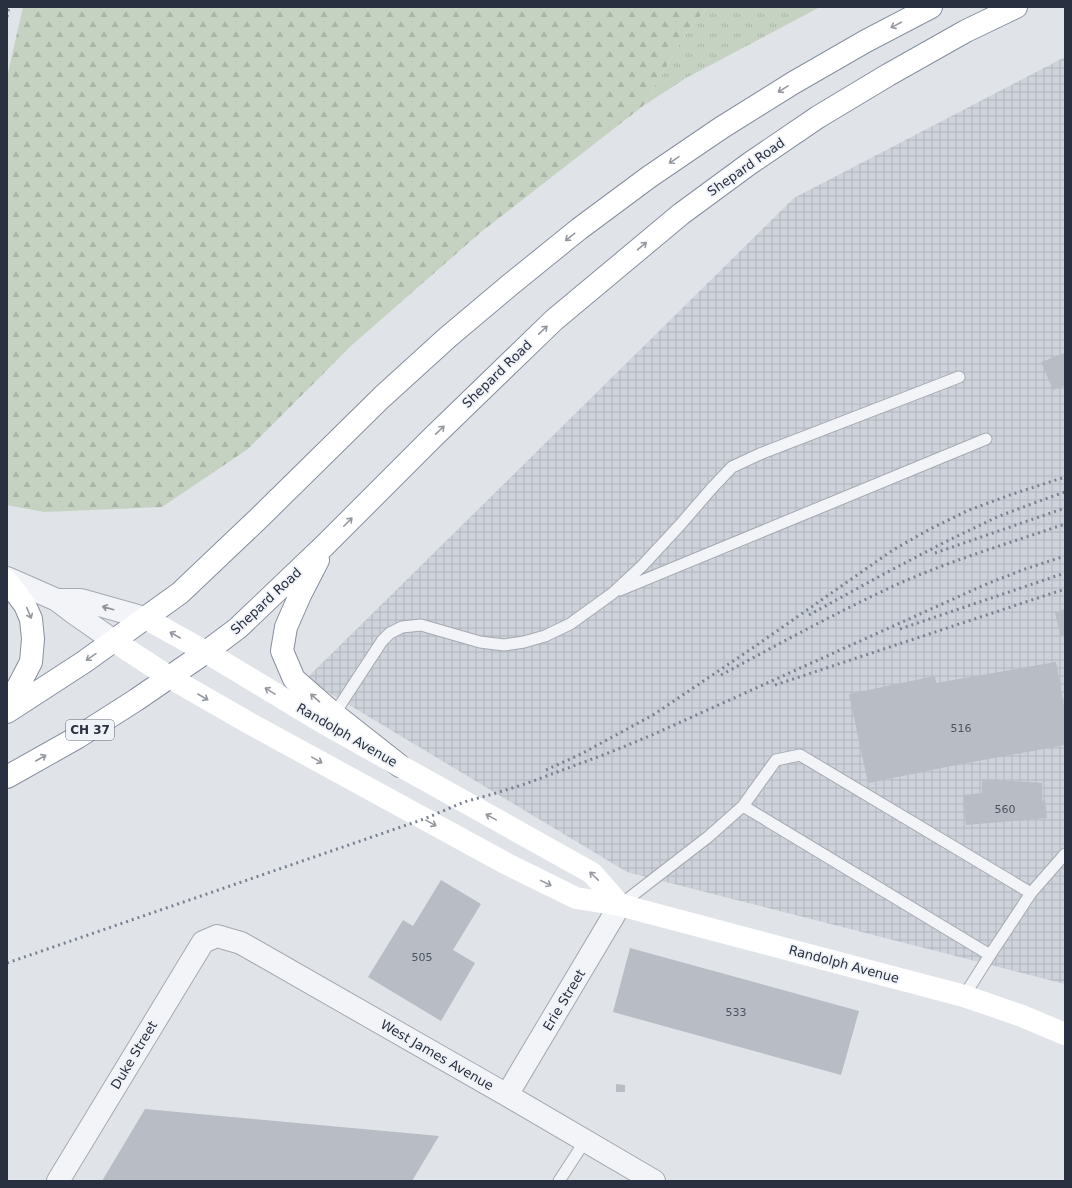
<svg xmlns="http://www.w3.org/2000/svg" width="1072" height="1188" viewBox="0 0 1072 1188" font-family="'DejaVu Sans',sans-serif">
  <style>
    .industrial { fill: url(#industrial-grid) }
    .grass { fill: url(#grass-tufts) }
    .forest { fill: url(#forest-firs) }
    .building { fill: #b7bcc5 }
    .lines { fill: none; stroke-linecap: round; stroke-linejoin: round }
    .lane-casing { stroke: #a5aab2; stroke-width: 13 }
    .street-casing { stroke: #a5aab2; stroke-width: 24 }
    .highway-casing { stroke: #87909f; stroke-width: 24 }
    .lane { stroke: #f2f4f7; stroke-width: 11 }
    .street { stroke: #f2f4f7; stroke-width: 22 }
    .secondary { stroke: #fff; stroke-width: 22 }
    .highway { stroke: #fff; stroke-width: 22 }
    .rail { stroke: #798292; stroke-width: 3; stroke-dasharray: 2 4; stroke-linecap: butt }
    .oneway { stroke: #94989f }
    .oneway2 { stroke: #8e929b }
    .labels { text-anchor: middle; dominant-baseline: central; stroke-width: 3.5; stroke-linejoin: round; paint-order: stroke }
    .number-label { font-size: 11px; fill: #4c5360 }
    .shield { fill: #eff2f6; stroke: #646a76; stroke-width: 1 }
    .shield-label { font-size: 12px; font-weight: bold; fill: #29303f }
    .street-label { font-size: 13px; fill: #29303f; stroke: #eff2f6 }
  </style>
  <defs>
    <pattern id="industrial-grid" width="8" height="8" patternUnits="userSpaceOnUse"><rect width="8" height="8" fill="#ced2da"/><path d="M0 4h8M4 0v8" fill="none" stroke="#b1b5bc"/></pattern>
    <pattern id="grass-tufts" width="24" height="20" patternUnits="userSpaceOnUse"><rect width="24" height="20" fill="#c5d2c1"/><path d="M3 7l-1-3M5 7V3M7 7l1-3M15 17l-1-3M17 17v-4M19 17l1-3" fill="none" stroke="#a9b5a7"/></pattern>
    <pattern id="forest-firs" width="22" height="20" patternUnits="userSpaceOnUse"><rect width="22" height="20" fill="#c5d2c1"/><path d="M5 1l3.5 6h-7zM16 11l3.5 6h-7z" fill="#a9b5a7"/></pattern>
  </defs>
  <rect width="100%" height="100%" fill="#e0e3e8"/>
  <!-- industrial -->
  <path class="industrial" d="M1065 57V984L627 872 306 679 794 198Z"/>
  <!-- grass -->
  <path class="grass" d="M708 7H820L686 78 643 106 688 30Z"/>
  <!-- forest -->
  <path class="forest" d="M23 7H708L688 30 643 106 481 232 352 345 248 449 162 507 44 512 7 505V77Z"/>
  <!-- building -->
  <path class="building" d="M1065 353V386L1053 390 1041 362Z
    M1065 609V635L1061 636 1055 613Z
    M1056 662 1065 711V745L956 765 868 783 849 694 935 676 936 683Z
    M982 779 1042 783V801L1045 800 1047 818 966 825 963 795 982 793Z
    M441 880 481 904 453 950 475 963 441 1021 368 977 403 920 413 926Z
    M630 948 859 1011 841 1075 613 1012Z
    M616 1084 625 1085V1092H616Z
    M145 1109 439 1136 412 1181H102Z"/>
  <g class="lines">
    <defs>
      <path id="lane" d="M620 590 986 439
        M333 716 382 641 390 633 402 627 421 625 480 642 504 645 524 642 545 636 570 624 613 593 642 566 680 525 712 488 732 467 760 454 959 377
        M743 806 990 955 964 996
        M620 905 708 837 743 806 776 760 800 755 1031 893
        M990 955 1031 893 1065 854
        M559 1181 585 1141"/>
      <path id="street" d="M7 578 57 600 74 613 114 641
        M57 600H81L145 618
        M507 1095 620 905
        M58 1181 203 942 217 936 241 943 507 1095 654 1181"/>
      <path id="highway" d="M318 560 300 595 286 627 282 651 294 679 334 714 400 766
        M7 581 25 605 31 619 33 639 31 662 18 687 7 700
        M7 712 84 662 180 593 259 518 382 397 448 337 511 284 579 229 649 177 721 128 793 83 866 41 931 7
        M7 777 78 737 136 700 206 652 238 628 325 545 431 439 554 320 681 214 749 164 818 117 888 75 966 31 1016 7"/>
    </defs>
    <!-- lane casing -->
    <use href="#lane" class="lane-casing"/>
    <!-- street casing -->
    <use href="#street" class="street-casing"/>
    <!-- highway casing -->
    <use href="#highway" class="highway-casing"/>
    <!-- lane -->
    <use href="#lane" class="lane"/>
    <!-- street -->
    <use href="#street" class="street"/>
    <!-- secondary -->
    <path class="secondary" d="M145 618 206 652 327 725 592 873 620 905
      M114 641 169 677 249 723 507 864 576 898 620 905 964 996 1022 1016 1065 1034"/>
    <!-- highway -->
    <use href="#highway" class="highway"/>
    <!-- rail -->
    <path class="rail" d="M7 17 9 7
      M935 553 1065 508
      M809 615 880 576 943 543 997 517 1034 503 1065 492
      M900 629 1065 573
      M721 675C775 646 828 617 883 591 941 563 1004 545 1065 524
      M775 685 1065 589
      M546 770 581 754 653 715 754 647 893 550 930 529 969 510 1010 495 1065 477
      M7 963 424 819 464 802 493 794 525 784 611 752 652 735 982 586 1022 570 1065 556"/>
  </g>
  <!-- one-way arrows -->
  <defs><path id="oneway-shaft" d="M-6 0H5M1.5-3L5.5 0L1.5 3" fill="none" stroke-width="1.6" stroke-linecap="round" stroke-linejoin="round"/></defs>
  <g class="oneway">
    <use href="#oneway-shaft" transform="translate(896 25) rotate(152)"/>
    <use href="#oneway-shaft" transform="translate(783 89) rotate(148)"/>
    <use href="#oneway-shaft" transform="translate(674 160) rotate(146)"/>
    <use href="#oneway-shaft" transform="translate(570 237) rotate(142)"/>
    <use href="#oneway-shaft" transform="translate(642 246) rotate(-40)"/>
    <use href="#oneway-shaft" transform="translate(543 330) rotate(-44)"/>
    <use href="#oneway-shaft" transform="translate(440 430) rotate(-44)"/>
    <use href="#oneway-shaft" transform="translate(348 522) rotate(-45)"/>
    <use href="#oneway-shaft" transform="translate(29 613) rotate(67)"/>
    <use href="#oneway-shaft" transform="translate(175 635) rotate(-150)"/>
    <use href="#oneway-shaft" transform="translate(91 657) rotate(145)"/>
    <use href="#oneway-shaft" transform="translate(270 691) rotate(-149)"/>
    <use href="#oneway-shaft" transform="translate(203 697) rotate(30)"/>
    <use href="#oneway-shaft" transform="translate(315 698) rotate(-139)"/>
    <use href="#oneway-shaft" transform="translate(41 758) rotate(-30)"/>
    <use href="#oneway-shaft" transform="translate(317 760) rotate(29)"/>
    <use href="#oneway-shaft" transform="translate(491 817) rotate(-151)"/>
    <use href="#oneway-shaft" transform="translate(431 823) rotate(29)"/>
    <use href="#oneway-shaft" transform="translate(594 876) rotate(-136)"/>
    <use href="#oneway-shaft" transform="translate(546 883) rotate(26)"/>
  </g>
  <use class="oneway2" href="#oneway-shaft" transform="translate(108 608) rotate(-164)"/>
  <g class="labels">
    <!-- number labels -->
    <g class="number-label">
      <text x="961" y="728">516</text>
      <text x="1005" y="809">560</text>
      <text x="422" y="957">505</text>
      <text x="736" y="1012">533</text>
    </g>
    <!-- shield labels -->
    <rect class="shield" x="66" y="720" width="48" height="20" rx="3"/>
    <g class="shield-label">
      <text x="90" y="730">CH 37</text>
    </g>
    <!-- street labels -->
    <g class="street-label">
      <text transform="translate(746 167) rotate(-35)">Shepard Road</text>
      <text transform="translate(497 374) rotate(-44)">Shepard Road</text>
      <text transform="translate(266 601) rotate(-43)">Shepard Road</text>
      <text transform="translate(347 735) rotate(30)">Randolph Avenue</text>
      <text transform="translate(844 964) rotate(15)">Randolph Avenue</text>
      <text transform="translate(564 1000) rotate(-59)">Erie Street</text>
      <text transform="translate(134 1055) rotate(-59)">Duke Street</text>
      <text transform="translate(437 1055) rotate(30)">West James Avenue</text>
    </g>
  </g>
  <!-- border -->
  <rect width="1072" height="1188" fill="none" stroke="#29303f" stroke-width="16"/>
</svg>
